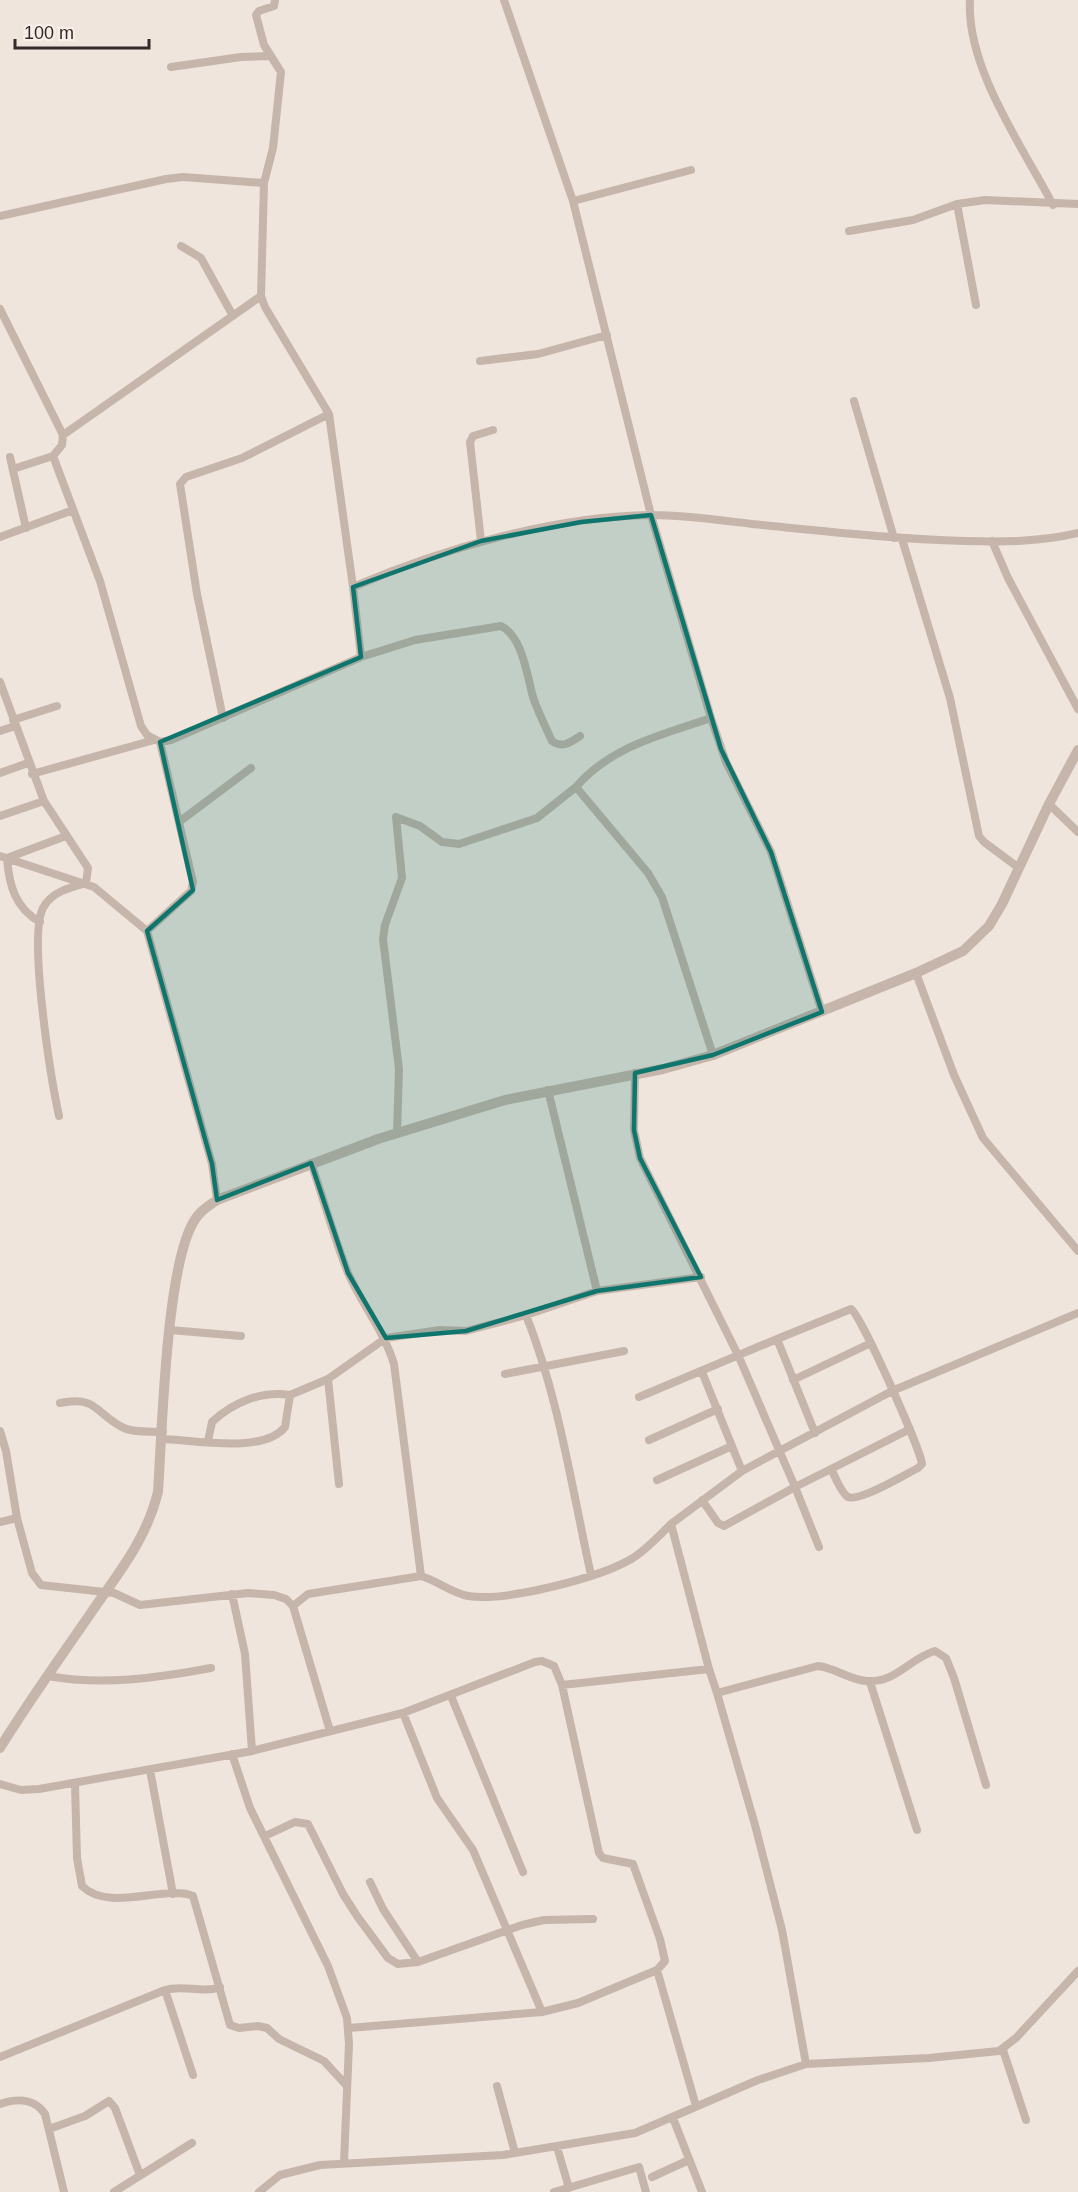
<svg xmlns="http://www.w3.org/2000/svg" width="1078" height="2192" viewBox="0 0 1078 2192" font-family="Arial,sans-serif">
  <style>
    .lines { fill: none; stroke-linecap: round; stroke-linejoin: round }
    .minor { stroke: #c5b5aa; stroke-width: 8 }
    .tertiary { stroke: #c5b5aa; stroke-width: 10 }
    .marked { fill: #0f766e; fill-opacity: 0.2; stroke: #0f766e; stroke-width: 4.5; stroke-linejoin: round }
  </style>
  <rect width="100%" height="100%" fill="#efe5dc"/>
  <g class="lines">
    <!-- minor -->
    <path class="minor" d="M504 0 573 201
      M970 0C966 67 1022 146 1053 205
      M171 67 241 57 270 56
      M691 170 573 201 651 515 711 718 726 762 771 852 822 1012
      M264 183 273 148 281 72 264 45 256 15 259 11 274 6 275 0
      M0 216 166 179 183 177 264 183 261 296
      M849 231 913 220 957 204
      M181 246 201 258 233 316
      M976 305 957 204 985 200 1078 204
      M0 309 63 435 261 296 265 307 329 414 353 587
      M480 361 538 354 607 335
      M854 401 894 538
      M63 435 62 445 53 456 100 581 141 726 147 735 160 742
      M10 457 26 528
      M13 469 53 456
      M0 537 73 510
      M902 539 950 698 979 836 984 842 1019 868
      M481 541 470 442 473 436 493 430
      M992 541 1008 578 1078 709
      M361 657 415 640 501 626C523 637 527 676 533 697 538 712 545 726 552 741 562 749 571 742 580 736
      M0 682 44 801 88 868 86 883C71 887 51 892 43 908 28 937 51 1079 59 1116
      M223 718 197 594 180 484 186 477 242 458 329 414
      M711 718C662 735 611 746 576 787L648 873 662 897 713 1055
      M13 720 57 706
      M0 731 15 726
      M0 773 28 763
      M32 774 154 740
      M1049 804 1078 832
      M0 816 44 801
      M179 822 251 768
      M0 856 94 887 147 931 212 1164 217 1200
      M40 922C15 908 9 885 7 858L66 836
      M147 931 191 891 193 882 160 742 171 740 361 657 353 587C441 549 554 516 652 515 685 515 719 520 752 524 823 531 893 539 965 541 1002 542 1041 542 1078 533
      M916 973 954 1075 983 1138 1078 1251
      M635 1073 634 1130 640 1158 739 1357 795 1487 831 1469
      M548 1090 597 1291
      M397 1133 399 1069 383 939 385 925 402 878 396 817 420 826 442 842 459 844 537 818 576 787
      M311 1163C324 1200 334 1238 348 1273 362 1305 384 1331 394 1364L421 1576C438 1581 451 1593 468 1596 505 1602 600 1578 633 1558 647 1549 659 1536 671 1524
      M526 1315C559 1398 572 1489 591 1575
      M170 1330 241 1336
      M702 1372 742 1471
      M505 1374 624 1351
      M328 1379 339 1484
      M793 1380 871 1343
      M639 1397 777 1339
      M60 1403C98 1395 96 1415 124 1428 135 1433 151 1431 163 1432
      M0 1431 6 1451 17 1518
      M815 1433 777 1339 851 1309C860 1313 920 1448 922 1464L918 1468C906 1474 860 1502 848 1497 841 1493 835 1476 831 1469L910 1429
      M162 1439C194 1440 264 1454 285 1427L290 1395 328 1379 386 1338 440 1330 466 1331 526 1315 597 1291 701 1277
      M649 1440 718 1409
      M208 1441 212 1422C232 1403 262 1390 290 1395
      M657 1480 732 1446
      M702 1500 718 1523 724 1526 795 1487 819 1547
      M0 1522 17 1518 32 1573 41 1585 114 1593 140 1605 248 1593 274 1595 286 1599 293 1606 330 1731
      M232 1594 245 1654 252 1751
      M293 1606 308 1594 421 1576
      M709 1669 671 1524 742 1471 892 1391 1078 1313
      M48 1676C103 1686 156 1678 211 1668
      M870 1682 917 1830
      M562 1685 599 1853 603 1858 633 1864 660 1939 665 1961 657 1970 696 2106
      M717 1693 755 1825 782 1930 806 2064
      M451 1696 523 1872
      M403 1713 437 1798 473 1850 542 2012
      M232 1754 250 1808 328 1966 347 2018 349 2044 344 2162
      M150 1770 173 1894
      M0 1784 21 1790 39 1789 252 1751 403 1713 535 1662 542 1661 554 1666 562 1685 709 1669 717 1693 818 1666C836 1668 849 1680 867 1681 896 1683 910 1658 935 1651L946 1658 954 1678 986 1785
      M75 1784 77 1858 82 1886C109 1913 167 1884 193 1896L230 2025 239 2028 258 2026 267 2028 279 2039 324 2061 347 2086
      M265 1836 295 1822 308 1824 343 1894 357 1916 388 1958 398 1964 418 1962 522 1925 544 1920 593 1919
      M370 1882 383 1909 418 1962
      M165 1990 193 2075
      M349 2028 542 2012 578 2003 657 1970
      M1003 2050 1026 2120
      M0 2057 165 1990C184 1984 202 1994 220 1987
      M497 2086 515 2153
      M0 2104C18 2098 34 2098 45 2114L64 2192
      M673 2118 702 2192
      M49 2129 85 2116 109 2101 115 2108 140 2175
      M557 2147 569 2188
      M652 2177 689 2160
      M114 2192 192 2143
      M259 2192 280 2175 320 2165 503 2155 635 2133 758 2080 806 2064 929 2058 999 2051 1016 2038 1078 1971
      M554 2192 639 2167 646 2192"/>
    <!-- tertiary -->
    <path class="tertiary" d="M0 1748C30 1699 63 1654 95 1607 121 1570 147 1537 158 1492 162 1434 166 1259 196 1218 201 1210 210 1205 217 1200L378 1139 505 1100 663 1069 713 1055 916 973 963 951 989 926 1002 904 1049 804 1078 750"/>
  </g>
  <!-- marked area -->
  <path class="marked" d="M651 515 721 749 771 852 822 1012 713 1055 635 1073 634 1130 640 1158 701 1277 597 1291 466 1331 386 1338 348 1273 311 1163 217 1200 212 1164 147 931 193 890 160 742 361 657 353 587 481 541 581 522Z"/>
  <!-- scale -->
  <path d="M15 39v9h134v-9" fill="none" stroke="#342b28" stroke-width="3"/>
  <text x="24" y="39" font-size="18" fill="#342b28" stroke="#f7efe8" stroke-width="4.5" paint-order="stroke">100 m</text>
</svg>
